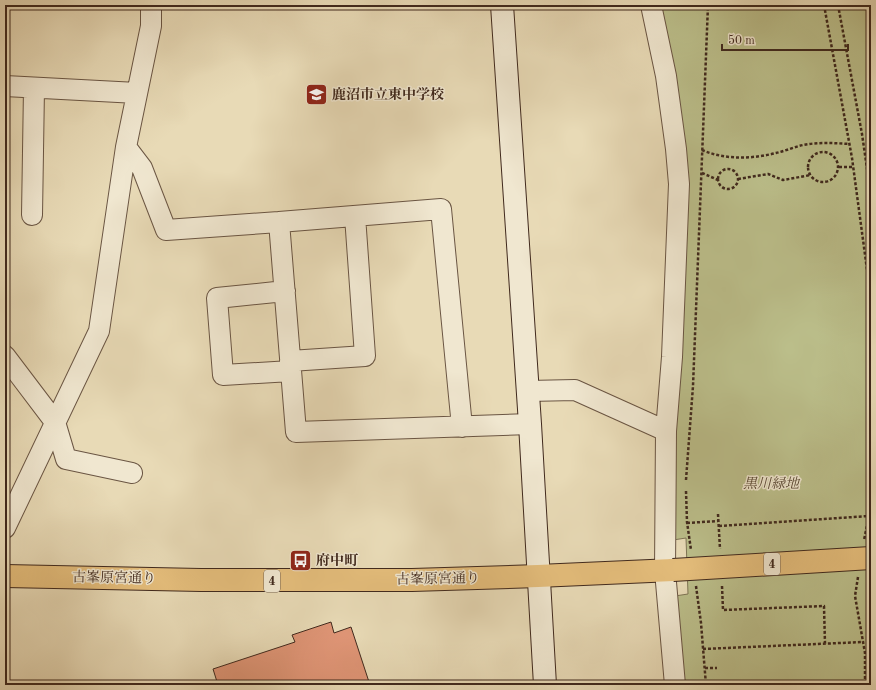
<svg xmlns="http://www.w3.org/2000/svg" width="876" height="690" viewBox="0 0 876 690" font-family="'Old Standard TT','Noto Serif JP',serif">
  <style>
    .green { fill: #bbbe8a; stroke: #7e7454 }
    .building { fill: #df9576; stroke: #40291d }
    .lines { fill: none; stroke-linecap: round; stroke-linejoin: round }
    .street-casing { stroke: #6a5543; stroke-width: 22 }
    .secondary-casing { stroke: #40291d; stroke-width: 24 }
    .primary-casing { stroke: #40291d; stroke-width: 24 }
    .path { stroke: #40291d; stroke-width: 2.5; stroke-dasharray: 3 2; stroke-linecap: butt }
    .street { stroke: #f0e7d0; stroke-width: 20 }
    .secondary { stroke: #f0e7d0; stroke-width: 22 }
    .primary { stroke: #e4bd7b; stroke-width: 22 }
    .primary-bridge-casing { stroke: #40291d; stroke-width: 24; stroke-linecap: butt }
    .primary-bridge { stroke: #e4bd7b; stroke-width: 22 }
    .labels { text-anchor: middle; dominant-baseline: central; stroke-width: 3; stroke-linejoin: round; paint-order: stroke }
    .shield { fill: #f0e7d0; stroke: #756253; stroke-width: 1 }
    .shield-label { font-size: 13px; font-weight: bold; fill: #40291d }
    .poi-label { font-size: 14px; font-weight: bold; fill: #40291d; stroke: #f0e7d0; text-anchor: start }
    .park-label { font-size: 14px; font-style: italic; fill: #594733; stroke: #f0e7d0 }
    .street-label { font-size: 14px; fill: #40291d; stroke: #f0e7d0 }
  </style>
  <rect width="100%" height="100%" fill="#e8dab6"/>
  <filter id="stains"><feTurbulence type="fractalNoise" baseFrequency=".005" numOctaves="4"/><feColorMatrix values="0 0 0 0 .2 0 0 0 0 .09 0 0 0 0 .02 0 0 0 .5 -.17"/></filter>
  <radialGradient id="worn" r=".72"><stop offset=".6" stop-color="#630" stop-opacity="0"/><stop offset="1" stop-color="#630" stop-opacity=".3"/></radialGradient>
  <!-- green -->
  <path class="green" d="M657 5H866L871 58V685H684L675 596 688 594 686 538 673 540 671 482 682 217Z"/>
  <!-- building -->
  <path class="building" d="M331 622 334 633 351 627 370 685H218L213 669 295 642 292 635Z"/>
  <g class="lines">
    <defs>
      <path id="street" d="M651 5 666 76 676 149 679 184 672 357 666 431 665 571 675 685
        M5 86 137 93
        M126 147 142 168 166 230 279 222 296 432 530 424
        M32 215 34 88
        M279 222 441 209 462 427
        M285 291 217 298 223 375 291 371
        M5 356 55 422 66 459 132 473
        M290 361 365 356 355 216
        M528 391 575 390 666 431
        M5 528 99 331 126 147 151 26V5"/>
      <path id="secondary" d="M502 5 530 424 545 685"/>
      <path id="primary" d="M5 576 201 580H412L538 576 673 570"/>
    </defs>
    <!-- street casing -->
    <use href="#street" class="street-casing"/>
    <!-- secondary casing -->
    <use href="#secondary" class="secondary-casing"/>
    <!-- primary casing -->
    <use href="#primary" class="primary-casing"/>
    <!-- path -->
    <path class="path" d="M824 5 852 158 868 277 869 516 864 540
      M838 5 862 134 871 196
      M702 150C725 160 752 159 776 153 785 151 794 147 803 145 818 142 834 143 850 144
      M808 167a15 15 0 1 1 30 0a15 15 0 1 1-30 0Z
      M839 167H853
      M718 179a10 10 0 1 1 20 0a10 10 0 1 1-20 0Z
      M702 173 718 180
      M738 179 768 174 783 180 811 175
      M686 480 693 386 708 5
      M686 491 687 522 691 550
      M718 514 720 549
      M687 523 718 521
      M719 526 869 516
      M858 577 855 596 865 653V685
      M696 586 701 623 706 685
      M722 586 723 610 824 606 825 644
      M703 649 863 642
      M705 668H717"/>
    <!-- street -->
    <use href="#street" class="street"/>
    <!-- secondary -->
    <use href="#secondary" class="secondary"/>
    <!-- primary -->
    <use href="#primary" class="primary"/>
    <defs>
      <path id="primary-bridge" d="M673 570 871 558"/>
    </defs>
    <!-- primary-bridge casing -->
    <use href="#primary-bridge" class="primary-bridge-casing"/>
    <!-- primary-bridge -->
    <use href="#primary-bridge" class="primary-bridge"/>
  </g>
  <!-- icons -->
  <defs>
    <symbol id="school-square" viewBox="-11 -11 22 22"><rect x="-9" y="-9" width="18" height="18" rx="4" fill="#8f2418" stroke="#f0e7d0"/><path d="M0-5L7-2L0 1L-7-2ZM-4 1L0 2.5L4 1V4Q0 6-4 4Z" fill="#fff"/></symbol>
    <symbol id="bus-square" viewBox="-11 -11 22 22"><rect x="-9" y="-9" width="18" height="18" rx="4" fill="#8f2418" stroke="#f0e7d0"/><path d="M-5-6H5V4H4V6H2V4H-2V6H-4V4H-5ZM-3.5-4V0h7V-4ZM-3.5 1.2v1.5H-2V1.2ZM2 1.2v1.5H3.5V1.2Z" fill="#fff"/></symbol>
  </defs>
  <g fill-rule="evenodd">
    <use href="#school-square" x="304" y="82" width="25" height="25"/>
    <use href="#bus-square" x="288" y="548" width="25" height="25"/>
  </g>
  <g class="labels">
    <!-- shield labels -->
    <g class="shield">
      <rect x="764" y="553" width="16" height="22" rx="3"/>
      <rect x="264" y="570" width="16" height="22" rx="3"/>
    </g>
    <g class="shield-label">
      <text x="772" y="564">4</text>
      <text x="272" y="581">4</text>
    </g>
    <!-- poi labels -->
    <g class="poi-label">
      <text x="332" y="95">鹿沼市立東中学校</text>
      <text x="316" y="561">府中町</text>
    </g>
    <!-- park labels -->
    <g class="park-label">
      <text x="771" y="484">黒川緑地</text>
    </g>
    <!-- street labels -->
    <g class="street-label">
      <text transform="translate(114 578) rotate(1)">古峯原宮通り</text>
      <text transform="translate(438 579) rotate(-1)">古峯原宮通り</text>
    </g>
  </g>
  <!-- margin -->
  <rect width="876" height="690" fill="none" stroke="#e8dab6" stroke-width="20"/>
  <rect x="6" y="6" width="864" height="678" fill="none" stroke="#40291d" stroke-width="2"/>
  <rect x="10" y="10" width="856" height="670" fill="none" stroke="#40291d"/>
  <!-- scale -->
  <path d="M722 44v6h126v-6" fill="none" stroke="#40291d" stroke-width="2"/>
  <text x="728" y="44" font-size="12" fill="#40291d" stroke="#f0e7d0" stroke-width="3" paint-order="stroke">50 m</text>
  <rect width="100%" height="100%" filter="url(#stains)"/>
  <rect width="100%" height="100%" fill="url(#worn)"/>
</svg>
